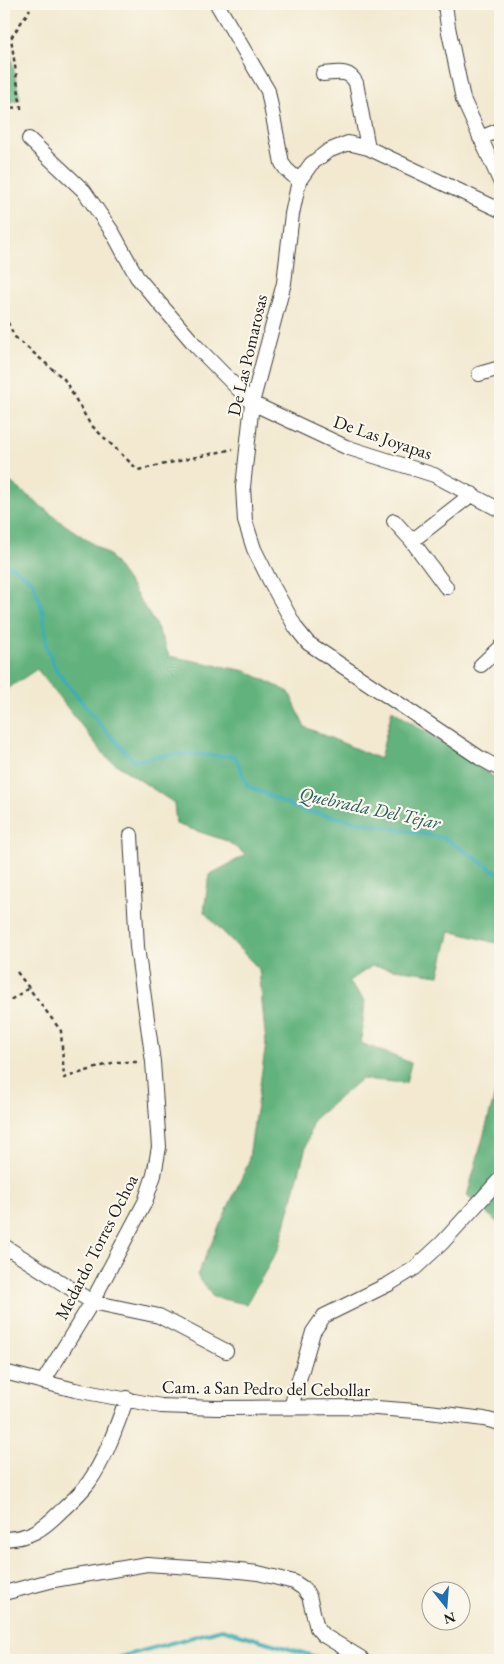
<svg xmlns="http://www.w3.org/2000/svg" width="504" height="1664" viewBox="0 0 504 1664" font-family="'EB Garamond',serif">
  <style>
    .forest { fill: #62b27d; stroke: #3f674c }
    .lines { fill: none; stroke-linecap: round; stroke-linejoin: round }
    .stream { stroke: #3cadb5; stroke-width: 4 }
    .minor-casing { stroke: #3c3b37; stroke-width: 16 }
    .path { stroke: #3c3b37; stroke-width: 2.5; stroke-dasharray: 4 4; stroke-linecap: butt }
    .minor { stroke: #fff; stroke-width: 14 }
    .labels { text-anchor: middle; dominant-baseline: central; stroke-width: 4.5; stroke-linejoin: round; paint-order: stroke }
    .street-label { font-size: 18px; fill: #1c1c1c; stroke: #fbf7ec }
    .water-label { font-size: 19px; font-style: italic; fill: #2a5d61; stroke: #fbf7ec }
  </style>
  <rect width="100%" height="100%" fill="#fbf7ec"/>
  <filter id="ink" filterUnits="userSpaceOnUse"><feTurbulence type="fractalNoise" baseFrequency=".02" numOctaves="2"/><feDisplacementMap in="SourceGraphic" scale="10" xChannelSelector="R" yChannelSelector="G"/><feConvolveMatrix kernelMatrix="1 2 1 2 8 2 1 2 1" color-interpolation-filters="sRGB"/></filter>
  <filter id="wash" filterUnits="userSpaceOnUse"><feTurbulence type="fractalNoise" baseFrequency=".0096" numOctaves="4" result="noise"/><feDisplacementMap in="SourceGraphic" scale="20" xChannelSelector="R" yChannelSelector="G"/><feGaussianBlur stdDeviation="1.12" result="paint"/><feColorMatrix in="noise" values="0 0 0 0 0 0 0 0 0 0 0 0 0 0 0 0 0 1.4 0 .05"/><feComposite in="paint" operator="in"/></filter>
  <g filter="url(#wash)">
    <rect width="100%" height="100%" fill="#f2e9d0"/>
    <!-- forest -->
    <path class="forest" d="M4 24 20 99 4 104Z
      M4 477 61 522 109 555 131 586 157 627 169 656 246 671 289 692 305 727 380 759 392 710 500 781V944L450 931 439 975 372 966 348 982 365 1000 361 1043 411 1063 406 1083 361 1079 313 1120 279 1248 246 1304 213 1297 197 1275 248 1164 266 1044 259 969 204 912 209 875 246 855 227 841 176 824 174 803 107 758 37 669 4 691Z
      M500 1076V1224L467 1196Z"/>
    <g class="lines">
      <!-- stream -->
      <path class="stream" d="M4 563 16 569 33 582 43 612 47 648 56 670 99 723 134 761 172 754 235 756 248 786 300 810 444 838 500 874
        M114 1660 120 1657 222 1629 327 1660"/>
    </g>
  </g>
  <g filter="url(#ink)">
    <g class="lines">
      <defs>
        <path id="minor" d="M217 4 268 91 282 163 286 169 299 181
          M445 4 448 27 463 99 500 181
          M323 74C337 73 349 69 356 83L368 148
          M480 138 500 130
          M29 139 84 191 113 233 137 277 196 346 252 403 346 447 434 475 500 510
          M500 210 368 148 348 143 328 151 311 164 299 181 292 214 284 283 252 403 243 487 245 521 254 549 270 581 296 628 308 643 480 758 500 769
          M479 374 500 368
          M394 521 412 541 446 587
          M412 541 472 494
          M481 665 500 647
          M4 1246 92 1302 159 1316 226 1351
          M4 1372 75 1390 161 1406 216 1408 363 1407 429 1412 484 1419 500 1423
          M43 1382 92 1302 145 1202 154 1175 159 1147 153 1062 137 947 131 835
          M291 1407 313 1332 324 1316 389 1284 415 1268 442 1243 500 1179
          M4 1539C30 1538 42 1530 60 1512 71 1502 81 1493 89 1482 107 1456 116 1427 127 1398
          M4 1593 54 1580 147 1564 221 1569 258 1573 294 1582 303 1588 309 1596 317 1628 323 1635 361 1658V1660"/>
      </defs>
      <!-- minor casing -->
      <use href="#minor" class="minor-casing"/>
      <!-- path -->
      <path class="path" d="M4 107 21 108 11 38 30 9
        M4 315 15 337 64 379 90 424 138 470 233 449
        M17 972 61 1031 64 1078 115 1062H141
        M4 1004 29 988"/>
      <!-- minor -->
      <use href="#minor" class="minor"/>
    </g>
  </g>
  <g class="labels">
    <!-- street labels -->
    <g class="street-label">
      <text transform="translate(247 355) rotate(-77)">De Las Pomarosas</text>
      <text transform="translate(383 437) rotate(19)">De Las Joyapas</text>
      <text transform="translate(96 1247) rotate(-63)">Medardo Torres Ochoa</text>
      <text transform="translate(266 1388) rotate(1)">Cam. a San Pedro del Cebollar</text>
    </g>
    <!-- water labels -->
    <g class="water-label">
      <text transform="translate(370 808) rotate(12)">Quebrada Del Tejar</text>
    </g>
  </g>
  <!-- margin -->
  <rect width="504" height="1664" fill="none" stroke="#fbf7ec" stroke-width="20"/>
  <!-- north arrow -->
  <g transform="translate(446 1606) rotate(163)"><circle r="24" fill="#fbf7ec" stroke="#a29f99"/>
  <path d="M0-4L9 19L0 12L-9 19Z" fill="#1f6fb2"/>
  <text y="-8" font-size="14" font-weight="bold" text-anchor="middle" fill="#1c1c1c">N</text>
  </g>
</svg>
